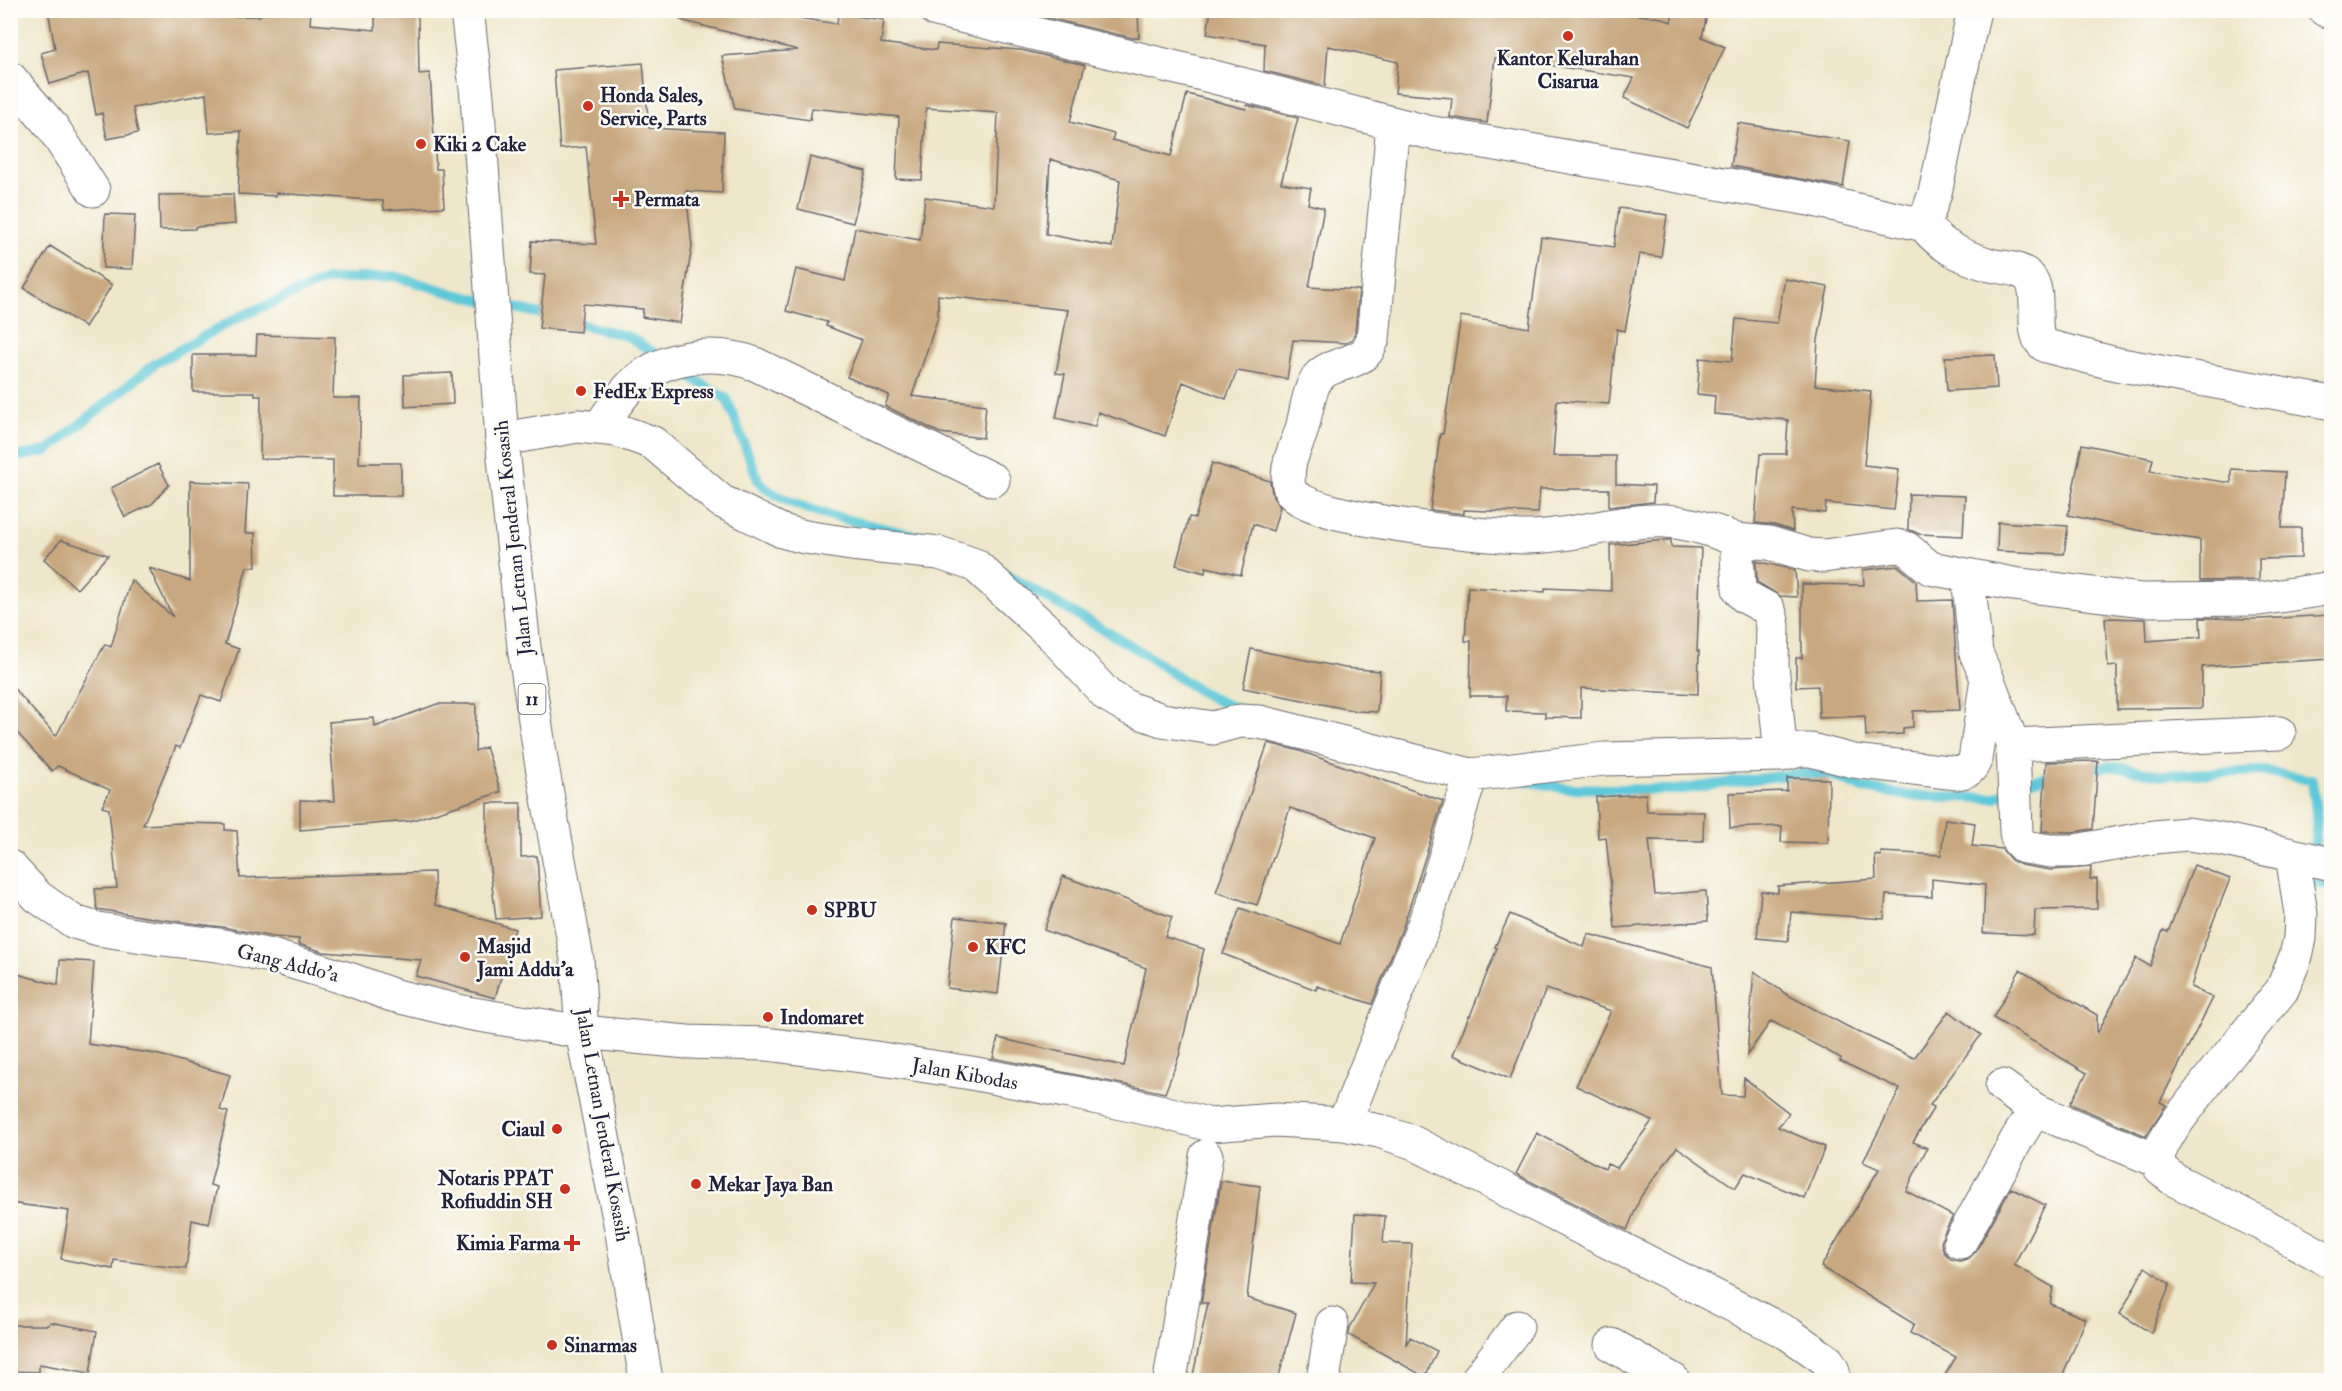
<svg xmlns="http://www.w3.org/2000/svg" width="2342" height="1391" viewBox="0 0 2342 1391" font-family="'IM FELL Double Pica',serif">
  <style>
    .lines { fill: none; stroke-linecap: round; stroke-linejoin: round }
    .stream { stroke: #5ec8d8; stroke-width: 10 }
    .building { fill: #c8a880; fill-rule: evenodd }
    .minor-casing { stroke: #6a676d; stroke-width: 35 }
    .highway-casing { stroke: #6a676d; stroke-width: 35 }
    .minor { stroke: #fff; stroke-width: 33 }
    .highway { stroke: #fff; stroke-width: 33 }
    .poi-dot { fill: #c8321e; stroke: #fdfcf7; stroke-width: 2 }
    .labels { text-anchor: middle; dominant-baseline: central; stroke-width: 5; stroke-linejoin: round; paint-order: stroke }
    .shield { fill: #fdfcf7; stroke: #646373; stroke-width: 1.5 }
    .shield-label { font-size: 18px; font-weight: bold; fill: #22223b }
    .poi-label { font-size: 20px; font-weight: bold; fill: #22223b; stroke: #fdfcf7; text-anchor: start }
    .street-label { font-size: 20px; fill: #22223b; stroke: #fdfcf7 }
  </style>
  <rect width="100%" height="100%" fill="#fdfcf7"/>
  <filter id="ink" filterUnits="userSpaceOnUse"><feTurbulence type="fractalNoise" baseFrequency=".0167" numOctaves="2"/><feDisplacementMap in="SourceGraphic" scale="12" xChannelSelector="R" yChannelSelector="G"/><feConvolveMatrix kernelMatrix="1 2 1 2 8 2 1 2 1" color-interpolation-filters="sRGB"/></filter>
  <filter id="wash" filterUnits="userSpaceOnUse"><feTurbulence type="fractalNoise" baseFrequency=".008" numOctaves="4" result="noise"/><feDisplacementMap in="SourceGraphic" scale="24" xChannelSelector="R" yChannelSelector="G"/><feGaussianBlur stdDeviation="1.35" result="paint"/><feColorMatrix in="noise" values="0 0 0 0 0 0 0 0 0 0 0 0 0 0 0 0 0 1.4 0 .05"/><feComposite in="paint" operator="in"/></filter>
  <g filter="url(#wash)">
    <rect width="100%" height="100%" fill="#efe7cb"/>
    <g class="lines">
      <!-- stream -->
      <path class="stream" d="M569 321 630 337 664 360
        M677 369 727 399 758 480C779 511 882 526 921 537
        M10 458 47 451 156 363 239 317 326 280 394 276 455 294 554 317
        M1006 574C1047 599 1089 621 1130 645 1167 667 1201 698 1241 710
        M2084 771 2110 766 2163 775 2265 771 2312 780 2317 819 2311 881 2332 887
        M1527 781 1564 788 1676 790 1801 773 1831 775 1863 788 1911 796 1994 798 2031 780 2057 776"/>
    </g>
    <g id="blocks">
      <!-- building -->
      <path class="building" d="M48 10H132V12L202 17 260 16V14H264V10H311L310 24 375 30V16L418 15 419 74 430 73 436 169H442L444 207 384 210 383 201 276 193V196L238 194 241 131 209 133 206 94 133 108 138 133 107 139 102 113 96 115 88 73 50 84 41 53 55 49Z
        M681 10H749L837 24 838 14 884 20 881 43 936 50 937 44 1021 50 1085 65 1070 122 1114 134 1112 140 1171 156 1187 94 1246 109 1247 105 1298 118 1281 183 1311 188 1308 204 1324 208 1309 287 1359 290 1355 333 1352 339 1346 343 1293 340 1287 379 1237 371 1226 399 1183 382 1165 436 1098 412 1095 427 1056 418 1065 374 1056 373 1068 310 938 295V317L912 396 986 405 983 438 940 433 885 406 889 395 847 377 862 340 826 326 827 322 786 311 796 269 845 281 855 228 920 240 925 197 994 206 998 113 926 108 922 180 896 179 899 117 812 108 810 120 735 109 722 56 798 50 680 20ZM1050 159 1120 180 1112 247 1046 234Z
        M1035 10H1138L1139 38H1132L1035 15Z
        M1211 10H1600L1662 18 1671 22 1674 10H1708L1702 37 1725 47 1687 128 1624 98 1634 78 1503 58H1495L1487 123 1450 117 1452 98 1395 93 1398 62 1328 46 1325 86 1264 71 1265 44 1207 34Z
        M643 63 649 128 724 132 722 193 686 191 692 246 680 323 642 317 643 309 583 304 580 332 539 328 545 275 530 274 532 241 596 244 586 147 560 149 554 70Z
        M1738 123 1850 141 1843 187 1731 166Z
        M810 157 866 171 853 223 798 209Z
        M233 194 235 224 195 227V229L160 230 159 195Z
        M1619 208 1667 215 1661 257 1639 254 1625 331 1617 329 1609 404 1557 400 1553 456H1616V484L1654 486 1653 502 1609 507V489H1540L1538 513 1464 510V514L1430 510 1440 434H1443L1461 316 1529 328 1541 237 1614 247Z
        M105 214 135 215 132 269 103 268Z
        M50 246 112 285 85 327 24 288Z
        M1785 279 1828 287 1818 340 1815 385 1871 391 1864 465 1899 469 1894 510 1826 503 1825 513 1792 510 1793 531 1774 525 1755 523 1760 454H1786L1788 420 1714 414 1715 396 1697 394 1700 358 1732 361 1736 319 1777 323Z
        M257 335 335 337 333 398H361L359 463H401V496H333V460L260 459 261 396H255V392H193V355H256Z
        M1995 355 1997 388 1947 391 1945 357Z
        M452 373 453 404 405 407 404 375Z
        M2082 444 2153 459 2150 471 2231 483V469L2285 472 2282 528H2301V558L2259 559V580L2200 581V540L2137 530 2068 515Z
        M1212 463 1270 481 1273 497 1280 507 1273 531 1253 524 1241 575 1206 567 1205 573 1176 565 1189 517 1195 518Z
        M158 464 169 485 152 504 125 517 111 488Z
        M190 481 248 484 245 533H255L256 567H247L225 644 239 649 221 702 201 695 180 748 176 746 143 825 182 823 225 824V830L237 831 240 878 434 872 435 905 515 929 495 998 416 976 421 960 324 952 298 944 299 939 273 937 222 927 158 919 97 909 95 889 117 888 109 809 102 807 110 790 58 766 52 771 10 725V684L56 736 105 644 111 647 131 580 173 617 149 568 190 581Z
        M1909 494 1965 496 1963 536 1919 534 1908 529Z
        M1998 522 2068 526 2064 554 1997 551Z
        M61 540 108 555 77 589 44 559Z
        M1665 540H1671V547L1701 548 1697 651H1699L1698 694 1581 688V718L1545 717V712L1506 711 1507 696H1470L1471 641H1465L1468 587 1545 592V588L1611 591 1610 545Z
        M1756 561 1795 570 1797 597 1780 596 1757 582Z
        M1898 566 1916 581 1917 601 1952 600 1960 710 1913 711V727L1903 728V734L1866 736 1865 716 1819 718 1818 686 1796 687V658H1802V584L1864 585 1863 570Z
        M2331 615V659L2202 667V708L2117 709V666L2108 667 2105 618 2146 619 2147 641 2201 637 2200 618 2260 619Z
        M1251 649 1345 668 1380 671 1377 712 1356 711 1243 688Z
        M437 704H476L475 751 486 747 501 792 410 821 300 830V800L335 801 329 722 374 718 375 727Z
        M1268 743 1300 751 1443 801 1404 924 1372 1004 1317 986 1316 990 1223 954 1240 908 1340 944 1375 838 1290 808 1257 905 1216 892Z
        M2098 761 2093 829 2073 832 2042 831 2046 762Z
        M1787 778 1829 779 1828 843 1781 842 1782 826 1730 828 1729 793 1787 791Z
        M1646 794 1647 811 1704 812 1703 841 1649 840 1655 895 1706 891 1708 921 1615 928 1606 837 1598 838 1596 797Z
        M487 803H521V857L537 856 541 916 496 919 487 844Z
        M1945 819 1975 823 1972 846 2002 849 2011 860 2021 865 2051 870 2091 867 2090 879H2097V909L2035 910 2034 935 1983 933 1985 885 1932 879V897L1886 895 1884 919 1791 912 1788 941 1757 938 1761 891 1778 893V886L1876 879 1875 855 1881 856V852L1941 855Z
        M2194 865 2230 879 2201 952 2191 987 2213 998 2160 1102 2166 1105 2146 1136 2070 1104 2087 1073 1993 1018 2020 970 2097 1015V1034L2136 958 2150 966 2163 930 2168 932Z
        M1063 876 1172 917 1165 937 1204 949 1179 1056 1165 1093 993 1058 998 1038 1124 1066 1146 968 1044 930Z
        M1510 914 1584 947 1588 934 1712 967 1722 1095 1743 1096 1744 1078 1789 1113 1778 1127 1825 1147 1804 1198 1745 1173 1735 1188 1677 1147 1641 1196 1627 1230 1516 1174 1537 1133 1605 1169 1607 1164 1617 1168 1652 1121 1576 1086 1611 1011 1546 989 1510 1079 1453 1055 1469 1016H1470L1497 948 1495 947Z
        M955 917 1006 923 998 994 947 988Z
        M60 960 94 962 88 1044 156 1054 230 1075 220 1110 228 1112 210 1185 217 1187 209 1224 192 1220 186 1269 114 1260 113 1269 61 1259 69 1211 10 1203V972L58 985Z
        M1754 971 1786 994 1854 1030 1914 1058 1949 1011 1981 1035 1930 1105 1934 1107 1913 1142 1927 1148 1906 1191 1953 1216 1944 1233 1941 1243 1944 1252 1951 1259 1960 1261 1969 1258 1976 1251 2011 1188 2045 1205 2014 1265 2053 1287 2050 1304 2086 1319 2061 1380H1942L1956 1357 1910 1333 1914 1324 1821 1267 1879 1169 1863 1162 1900 1089 1840 1061 1841 1058 1771 1021 1747 1055Z
        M1221 1181 1260 1186 1247 1298 1296 1313 1278 1380H1192L1208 1303H1201Z
        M1355 1214 1385 1216 1383 1243 1412 1244 1406 1345 1410 1337 1437 1351 1425 1377 1349 1335 1350 1328 1374 1283 1351 1282Z
        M2145 1267 2170 1284 2151 1333 2120 1314Z
        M50 1322 97 1331 90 1373 39 1364V1372L10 1371V1325H49Z"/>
    </g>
  </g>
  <g filter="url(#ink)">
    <use href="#blocks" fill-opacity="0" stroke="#6a676d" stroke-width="1.5"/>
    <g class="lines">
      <defs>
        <path id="minor" d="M936 10 1206 75 1427 132 1809 199 1924 225 1935 193 1974 10
          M2325 10 2332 12
          M10 78 53 128 93 190
          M1393 124 1373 339C1371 342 1369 348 1367 351 1355 365 1331 363 1319 376 1308 388 1306 417 1301 432 1297 443 1291 455 1289 467 1288 475 1287 486 1292 493 1312 520 1488 537 1526 537 1573 537 1619 519 1666 521 1691 523 1713 530 1736 540L1739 589 1744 596 1768 609 1771 616 1773 626 1772 665 1781 755
          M1924 225C1941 247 1964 257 1990 265 2003 268 2019 267 2029 277 2045 295 2026 335 2046 346L2116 364 2332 403
          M600 426C611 412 621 394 635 382 667 354 717 350 755 364L993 480
          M502 439 578 426 617 430 653 443 721 501 782 531 805 537 851 544 939 553 975 565 1053 636 1107 695 1131 709 1162 720 1213 728 1240 721 1260 722 1471 775 1604 759 1781 755 1800 750H1811L1853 761 1957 773C1968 771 1971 770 1975 760L1987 678 1976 653 1968 576
          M1736 540 1769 543 1809 555 1824 556 1897 546 1906 548 1930 568 2013 584 2142 600 2260 599 2332 588
          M1988 680 2013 745 2016 832 2018 841 2024 847 2051 851H2075L2154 837 2187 834 2216 838 2332 864
          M2013 745 2279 733
          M2292 855 2301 914 2300 938 2296 956 2282 990 2214 1073 2173 1127 2163 1144 2159 1153 2158 1161 2160 1168 2173 1179 2279 1233 2332 1262
          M10 867 38 897 74 922 98 929 155 938 218 945 275 957 349 979 392 995 467 1013 582 1032 687 1042 766 1044 869 1057 971 1073 1075 1093 1163 1112 1210 1125 1276 1120 1344 1124 1379 1131 1412 1142 1789 1334 1828 1361 1833 1371 1829 1380
          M2002 1086 2035 1110
          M1344 1124 1425 922 1471 775
          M1960 1242 2017 1139 2035 1110 2158 1161
          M1612 1345 1673 1380
          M1170 1380 1206 1156
          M1323 1380 1332 1324
          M1477 1380 1517 1327"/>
        <path id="highway" d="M467 10 477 97 502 439 524 647 541 760 577 959 582 1032 622 1233 646 1380"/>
      </defs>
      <!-- minor casing -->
      <use href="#minor" class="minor-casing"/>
      <!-- highway casing -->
      <use href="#highway" class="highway-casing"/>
      <!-- minor -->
      <use href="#minor" class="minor"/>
      <!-- highway -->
      <use href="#highway" class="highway"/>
    </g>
  </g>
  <!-- markers -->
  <g class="poi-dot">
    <circle cx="1568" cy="36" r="6"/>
    <circle cx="588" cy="106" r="6"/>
    <circle cx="421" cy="144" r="6"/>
    <path d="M618 190h6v6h6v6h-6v6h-6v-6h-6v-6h6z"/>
    <circle cx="581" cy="391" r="6"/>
    <circle cx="812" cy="910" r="6"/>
    <circle cx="973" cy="947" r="6"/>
    <circle cx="465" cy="957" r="6"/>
    <circle cx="768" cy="1017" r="6"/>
    <circle cx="557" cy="1129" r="6"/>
    <circle cx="696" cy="1184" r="6"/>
    <circle cx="565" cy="1189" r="6"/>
    <path d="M569 1234h6v6h6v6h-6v6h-6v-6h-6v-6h6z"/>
    <circle cx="552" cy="1345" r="6"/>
  </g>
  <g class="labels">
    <!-- shield labels -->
    <rect class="shield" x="518.5" y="684" width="27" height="30" rx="4.5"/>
    <g class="shield-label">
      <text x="532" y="699">11</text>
    </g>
    <!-- poi labels -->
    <g class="poi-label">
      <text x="1568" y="58" text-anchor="middle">Kantor Kelurahan<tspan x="1568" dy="23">Cisarua</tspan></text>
      <text x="600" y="95">Honda Sales,<tspan x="600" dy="23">Service, Parts</tspan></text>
      <text x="433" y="144">Kiki 2 Cake</text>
      <text x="634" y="199">Permata</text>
      <text x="593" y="391">FedEx Express</text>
      <text x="824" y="910">SPBU</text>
      <text x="477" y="946">Masjid<tspan x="477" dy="23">Jami Addu’a</tspan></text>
      <text x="985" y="947">KFC</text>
      <text x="780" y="1017">Indomaret</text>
      <text x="545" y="1129" text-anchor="end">Ciaul</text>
      <text x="553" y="1178" text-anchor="end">Notaris PPAT<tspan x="553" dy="23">Rofiuddin SH</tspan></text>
      <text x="708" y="1184">Mekar Jaya Ban</text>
      <text x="560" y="1243" text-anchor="end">Kimia Farma</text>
      <text x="564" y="1345">Sinarmas</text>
    </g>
    <!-- street labels -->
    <g class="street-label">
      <text transform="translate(513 538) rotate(-96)">Jalan Letnan Jenderal Kosasih</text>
      <text transform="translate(288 963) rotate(14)">Gang Addo'a</text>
      <text transform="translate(965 1074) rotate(10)">Jalan Kibodas</text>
      <text transform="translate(603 1125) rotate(80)">Jalan Letnan Jenderal Kosasih</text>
    </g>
  </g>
  <!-- margin -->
  <rect width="2342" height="1391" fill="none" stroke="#fdfcf7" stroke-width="36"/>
</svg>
